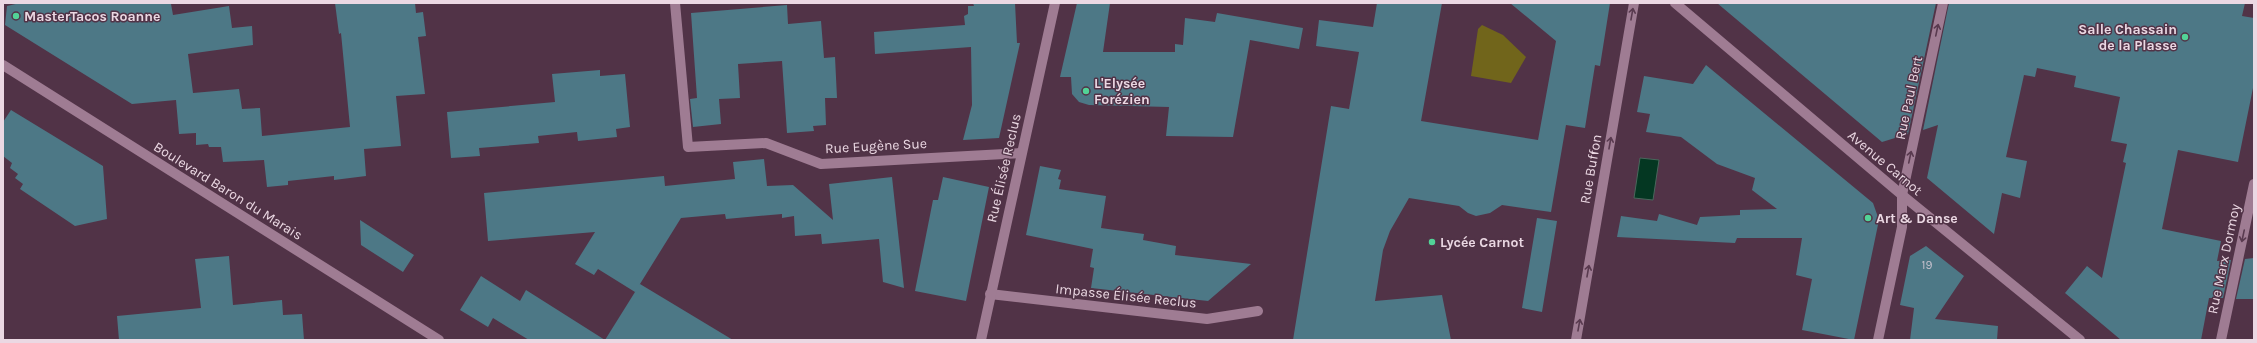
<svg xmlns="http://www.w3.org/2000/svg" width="2257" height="343" viewBox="0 0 2257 343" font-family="Karla,sans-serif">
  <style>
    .green { fill: #71651b }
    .water { fill: #043722; stroke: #49675c }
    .building { fill: #4d7886 }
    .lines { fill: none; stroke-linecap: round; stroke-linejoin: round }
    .minor { stroke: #9f7c93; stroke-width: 10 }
    .tertiary { stroke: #9f7c93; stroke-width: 10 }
    .secondary { stroke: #9f7c93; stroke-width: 10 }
    .oneway { stroke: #593a4f }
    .poi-dot { fill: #52d397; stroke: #513347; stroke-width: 1.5 }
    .labels { text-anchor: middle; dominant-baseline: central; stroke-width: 3; stroke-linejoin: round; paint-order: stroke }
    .number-label { font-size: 12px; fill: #c4c0cc }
    .poi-label { font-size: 14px; font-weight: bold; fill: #ebd8e3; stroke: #513347; text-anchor: start }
    .street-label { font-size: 14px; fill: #ebd8e3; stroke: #513347 }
  </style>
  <rect width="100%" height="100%" fill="#513347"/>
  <!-- green -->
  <path class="green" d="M1482 25 1503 35 1526 57 1511 83 1471 76 1478 29Z"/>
  <!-- water -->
  <path class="water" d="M1640 158 1659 160 1653 200 1634 198Z"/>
  <!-- building -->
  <path class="building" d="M20 3H167L171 4 173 15 229 6 232 28 252 26 253 45 188 54 193 93 239 89 242 109 260 108 262 136 350 127 341 33 339 34 335 3H415L416 13 423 12 426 36 418 37 425 94 396 96 401 146 364 149 366 176 334 180V176L288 181V185L267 187 264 160 223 162 221 147H209L208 144 196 145V133L179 134 176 100 132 104 5 25 7 6Z
    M973 3H1015L1017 43H1020L999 138 963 140 972 105 971 47 875 54 874 32 965 25 964 16 968 14V6H974Z
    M1077 3H1110L1103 52H1175V44L1183 45 1185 18 1215 22 1217 13 1303 28 1299 49 1250 40 1233 137 1166 136 1169 107 1089 105 1079 102 1072 94 1071 77H1060Z
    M1377 3H1442L1421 121 1538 140 1556 41 1510 3H1610L1600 66 1595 65 1585 128 1566 125 1551 212 1502 205 1490 213 1476 216 1468 213 1459 206 1409 198 1390 231 1383 250 1375 301 1442 295 1451 340H1293L1331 106 1349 109 1359 52 1316 46 1319 20 1373 27Z
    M1717 3H1936L1908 134 1882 142Z
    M1949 3H2245L2242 16 2254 18V83L2238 162 2178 150 2162 229 2221 241 2217 261 2231 260 2223 298H2209L2201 340H2121L2065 293 2087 266 2102 278 2126 163 2123 162 2127 144 2111 141 2120 97 2074 87 2076 76 2037 68 2035 77 2024 75 2006 157 2027 161 2020 198 2002 193 1994 234 1927 178 1938 125 1923 130Z
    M787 5 788 24 821 21 824 58 835 57 837 98H825L826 125 813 126 814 131 787 133 782 61 738 64 740 98 719 99 721 124 693 127 690 99 697 98 691 13Z
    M1706 65 1873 203 1879 220 1854 340 1802 330 1812 279 1796 275 1802 238H1737L1735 243 1617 237 1621 216 1657 221 1659 214 1697 225 1700 217 1740 215V210L1777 209 1752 190 1755 178 1717 164 1681 137 1646 132 1650 114 1637 112 1644 76 1693 84Z
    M600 70V76L625 74 630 127 616 129 617 137 578 141 577 132 538 136 539 143 479 148 480 156 451 158 447 112 555 102 552 74Z
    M11 110 103 166 107 219 75 226 20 189 23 184 15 178 18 174 10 168 12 163 3 156V122Z
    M764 159 767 186 793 185 833 220 829 184 892 177 904 288 883 282 879 239 822 244 821 234 795 236 794 216 782 218V214L726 219 725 214 681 218 635 292 598 269 594 275 575 264 595 232 488 241 484 193 664 176 665 186 735 179 733 162Z
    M1040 166 1061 170 1058 179 1061 180 1059 189 1106 196 1101 228 1144 234 1143 240 1176 246 1175 255 1251 264 1208 301 1091 288 1094 268 1090 267 1093 249 1026 235Z
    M943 177 989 187 966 301 915 291 933 200H938Z
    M1537 218 1557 221 1542 312 1522 308Z
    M360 220 414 255 403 272 361 245Z
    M1926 246 1964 276 1935 319 1998 326 1997 340H1910L1914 308 1900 305 1910 256Z
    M229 256 233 305 282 300 283 315 302 314 304 340H119L117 316 201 308 195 259Z
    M2254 258V299H2236L2245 259Z
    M481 276 520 301 526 290 605 340 640 284 733 340H529L493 318 488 327 460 310Z"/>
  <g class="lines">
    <!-- minor -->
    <path class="minor" d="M675 3 688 147 766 143 821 164 1021 153
      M990 294 1207 319 1258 311
      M1576 340 1634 3
      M1878 340 1902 227V195L1943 3
      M2221 340 2254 184"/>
    <!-- tertiary -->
    <path class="tertiary" d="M1675 3 1902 195 2080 340
      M981 340 1055 3"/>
    <!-- secondary -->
    <path class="secondary" d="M3 65 439 340"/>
  </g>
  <!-- one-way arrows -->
  <defs><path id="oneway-shaft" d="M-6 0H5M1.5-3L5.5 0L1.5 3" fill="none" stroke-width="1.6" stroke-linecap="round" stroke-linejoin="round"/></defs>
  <g class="oneway">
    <use href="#oneway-shaft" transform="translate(1632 14) rotate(-80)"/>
    <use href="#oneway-shaft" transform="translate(1937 30) rotate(-78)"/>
    <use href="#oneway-shaft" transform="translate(1610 143) rotate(-80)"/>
    <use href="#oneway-shaft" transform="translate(1910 157) rotate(-78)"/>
    <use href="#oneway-shaft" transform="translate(2243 236) rotate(102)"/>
    <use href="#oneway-shaft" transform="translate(1588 271) rotate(-80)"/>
    <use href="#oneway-shaft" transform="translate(1579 325) rotate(-80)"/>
  </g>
  <!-- markers -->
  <g class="poi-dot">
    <circle cx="16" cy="16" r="4"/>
    <circle cx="2185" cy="37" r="4"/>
    <circle cx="1086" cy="91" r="4"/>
    <circle cx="1868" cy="218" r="4"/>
    <circle cx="1432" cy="242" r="4"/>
  </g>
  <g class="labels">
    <!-- number labels -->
    <g class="number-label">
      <text x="1927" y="265">19</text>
    </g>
    <!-- poi labels -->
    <g class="poi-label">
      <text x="24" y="16">MasterTacos Roanne</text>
      <text x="2177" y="29" text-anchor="end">Salle Chassain<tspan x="2177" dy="16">de la Plasse</tspan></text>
      <text x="1094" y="83">L'Elysée<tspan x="1094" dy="16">Forézien</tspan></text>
      <text x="1876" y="218">Art &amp; Danse</text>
      <text x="1440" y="242">Lycée Carnot</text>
    </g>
    <!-- street labels -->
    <g class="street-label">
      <text transform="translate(1909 98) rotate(-78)">Rue Paul Bert</text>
      <text transform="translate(876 146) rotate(-3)">Rue Eugène Sue</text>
      <text transform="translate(1885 163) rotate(40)">Avenue Carnot</text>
      <text transform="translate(1004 168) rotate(-77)">Rue Élisée Reclus</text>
      <text transform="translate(1591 169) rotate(-80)">Rue Buffon</text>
      <text transform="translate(228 191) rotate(32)">Boulevard Baron du Marais</text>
      <text transform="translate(2224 259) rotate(-78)">Rue Marx Dormoy</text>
      <text transform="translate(1126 296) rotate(6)">Impasse Élisée Reclus</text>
    </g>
  </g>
  <!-- border -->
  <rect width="2257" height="343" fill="none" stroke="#ebd8e3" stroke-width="8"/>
</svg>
